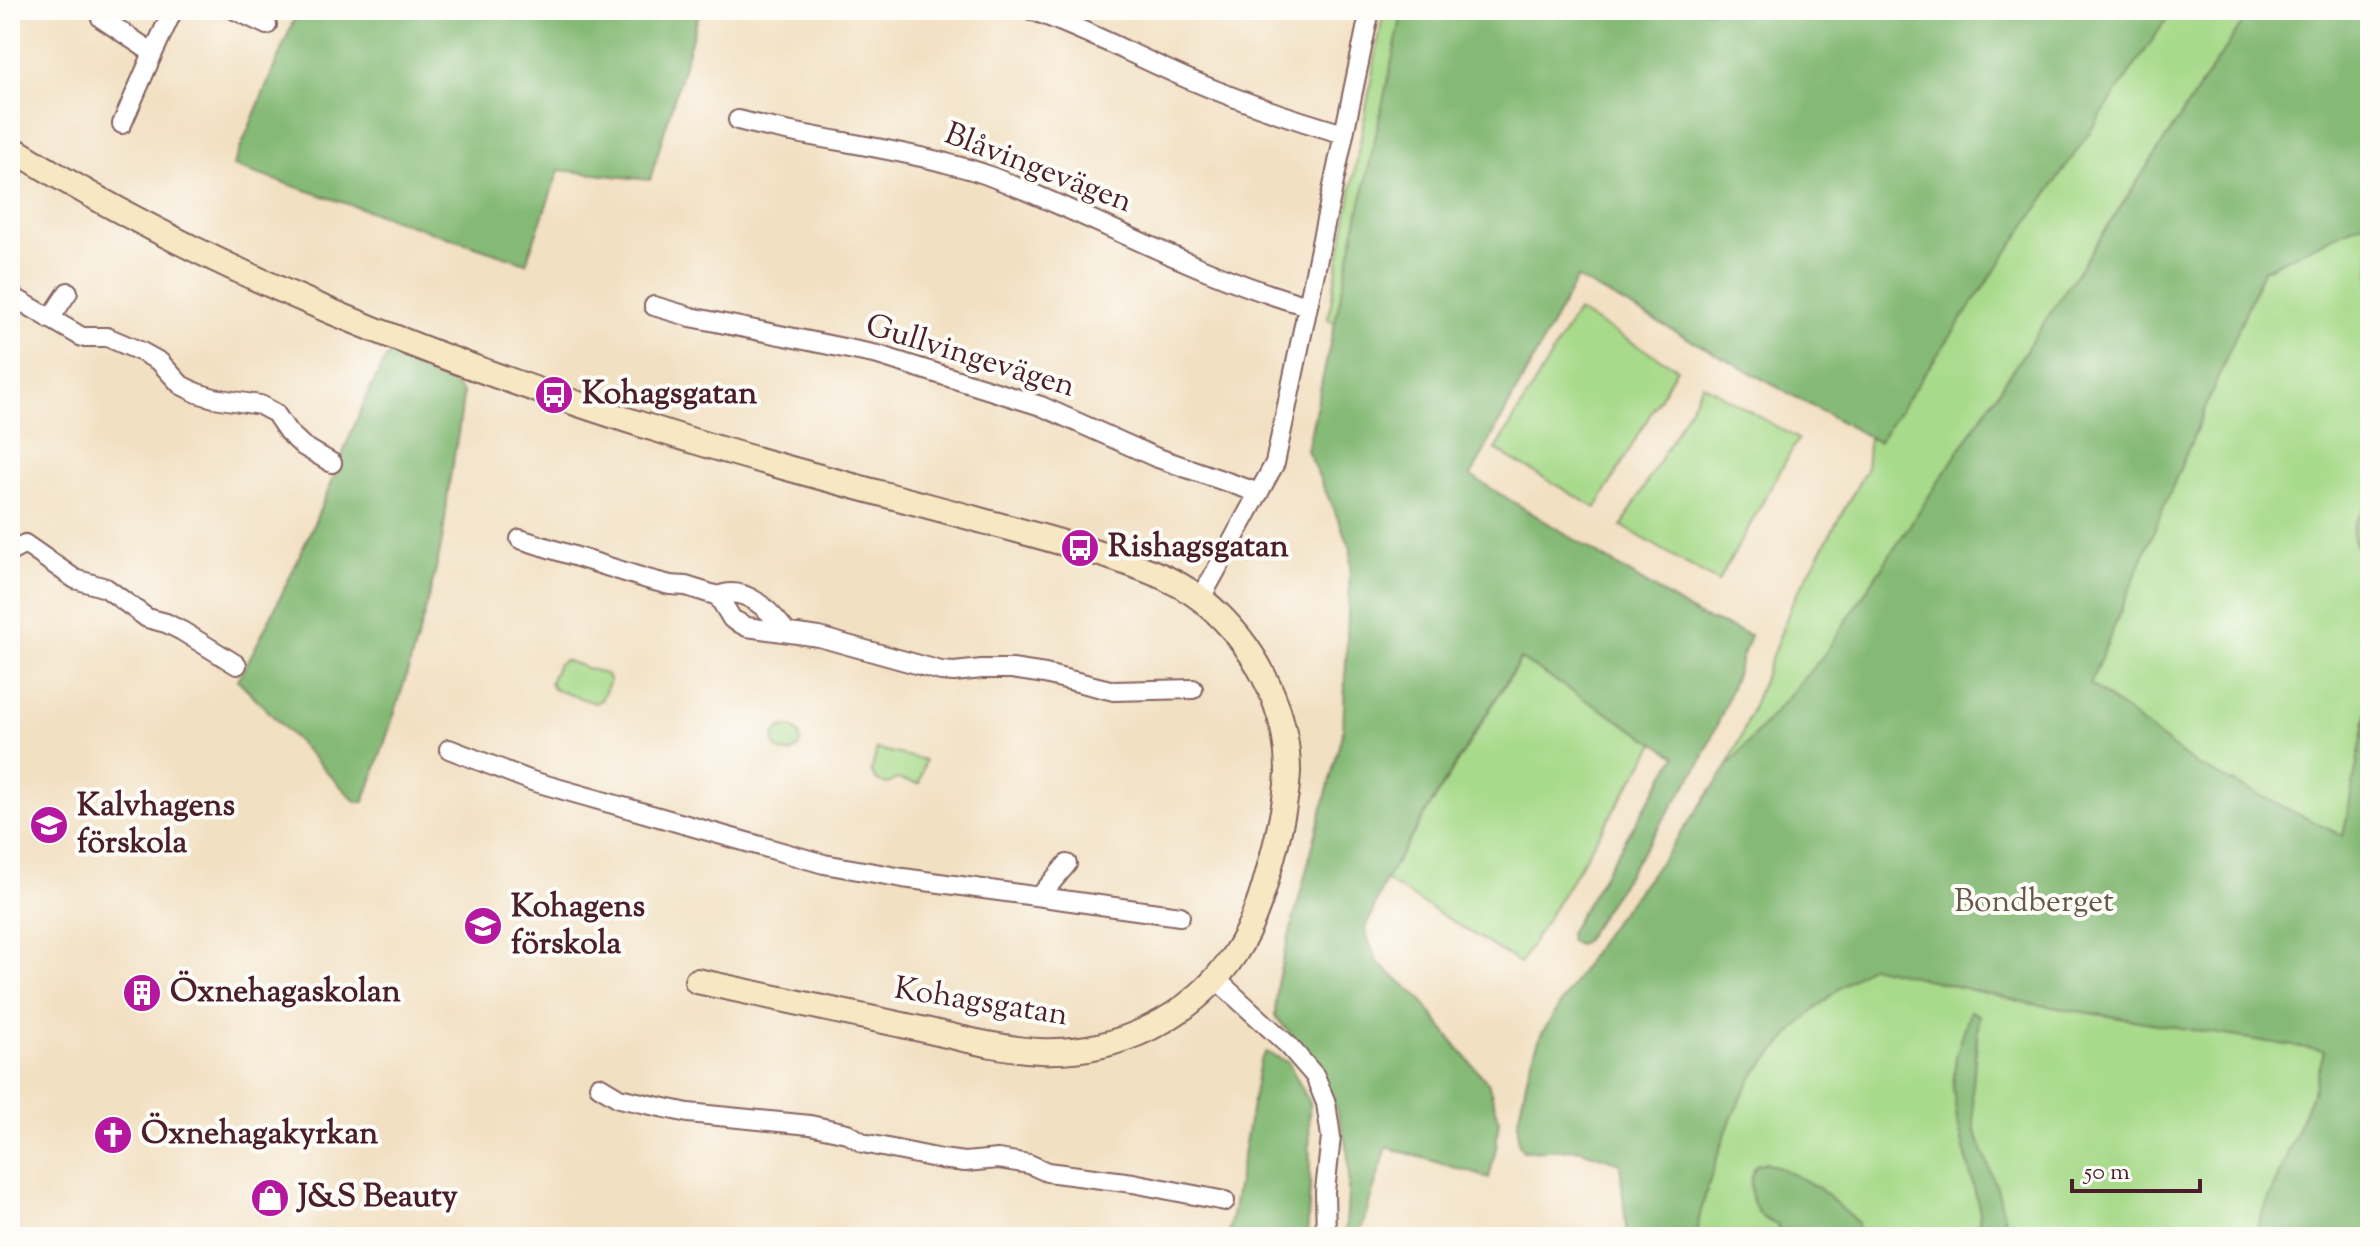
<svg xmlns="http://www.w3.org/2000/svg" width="2380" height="1247" viewBox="0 0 2380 1247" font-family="'Sorts Mill Goudy',serif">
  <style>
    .green { fill: #a7da8a; stroke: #787c5a; stroke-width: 2 }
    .forest { fill: #85ba76; stroke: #686c50; stroke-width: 2 }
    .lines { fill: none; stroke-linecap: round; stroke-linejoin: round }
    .street-casing { stroke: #856360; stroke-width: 22 }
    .secondary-casing { stroke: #856360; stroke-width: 28 }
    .street { stroke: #fff; stroke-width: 18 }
    .secondary { stroke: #f7e8c3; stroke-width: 24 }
    .labels { text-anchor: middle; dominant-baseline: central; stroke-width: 8; stroke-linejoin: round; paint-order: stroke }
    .street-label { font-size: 32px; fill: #4a1f2b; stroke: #fdfcf7 }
    .poi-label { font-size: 32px; font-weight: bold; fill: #4a1f2b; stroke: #fdfcf7; text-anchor: start }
    .park-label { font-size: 32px; fill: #665748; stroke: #fdfcf7 }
  </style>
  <rect width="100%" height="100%" fill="#fdfcf7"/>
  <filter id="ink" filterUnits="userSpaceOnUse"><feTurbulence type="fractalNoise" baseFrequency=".0125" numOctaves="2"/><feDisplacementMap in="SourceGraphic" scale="16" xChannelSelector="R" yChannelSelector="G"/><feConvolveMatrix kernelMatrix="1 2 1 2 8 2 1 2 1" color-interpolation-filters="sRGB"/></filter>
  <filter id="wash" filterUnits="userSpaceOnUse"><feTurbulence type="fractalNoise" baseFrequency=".006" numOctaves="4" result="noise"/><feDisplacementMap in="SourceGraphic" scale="32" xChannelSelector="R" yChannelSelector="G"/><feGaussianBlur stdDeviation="1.8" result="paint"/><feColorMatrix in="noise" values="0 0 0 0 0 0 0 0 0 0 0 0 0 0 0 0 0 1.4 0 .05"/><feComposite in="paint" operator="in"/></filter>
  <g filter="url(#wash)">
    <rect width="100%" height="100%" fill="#f2e0c2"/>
    <!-- green -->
    <path class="green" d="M1384 10H2370V1237H1681L1729 764 1727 767 1741 737 1793 601 1866 470 1870 420 1566 215 1447 394 1328 319Z
      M1577 311 1677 368 1596 508 1496 450Z
      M1703 384 1798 439 1718 582 1622 526Z
      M1521 659 1656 742 1520 963 1385 880Z
      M564 660 607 675 610 681 601 700 595 703 553 689 550 682 558 664Z
      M774 740a13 13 0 1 1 26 0a13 13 0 1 1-26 0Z
      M877 749 925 760 919 784 896 779 888 784 877 781 871 772Z"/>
    <!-- forest -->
    <path class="forest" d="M298 10H700L650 180 559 170 526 263 233 166Z
      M1403 10H2173L1878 442 1577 278 1471 476 1699 616 1750 635 1721 716 1700 764 1584 941 1578 945 1570 941 1569 933 1676 756 1520 659 1385 880 1365 931 1377 962 1420 998 1453 1042 1488 1083 1499 1118 1496 1148 1489 1178 1387 1147 1360 1233 1372 1237H1345C1347 1213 1351 1173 1347 1150 1339 1098 1310 1055 1275 1016L1277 983 1343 730 1351 548 1307 450Z
      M2251 10H2370V219L2263 270 2090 684 2195 764 2343 836 2370 696V1237H2253L2313 1092 2324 1051 2027 1003 1871 966C1834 989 1803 1019 1774 1052 1768 1059 1760 1067 1754 1075 1728 1115 1705 1190 1695 1237H1627L1620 1163 1578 1149 1523 1151 1518 1142V1120L1529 1068 1541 1035 1607 930 1668 852 1727 767 1823 656Z
      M389 354 449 379 463 393C461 424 454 454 449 484 446 506 445 529 440 551 421 636 393 720 364 802H356L238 680C271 620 300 557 327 493 347 446 363 397 389 354Z
      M2370 508V565C2352 543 2344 533 2364 509Z
      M1970 1011 1979 1015 1972 1094 1975 1131 1998 1191 2009 1237H1977L1980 1212 1957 1120 1953 1088 1956 1056Z
      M1266 1052 1288 1062 1309 1102 1310 1186 1307 1237H1228L1260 1061Z
      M1766 1162 1785 1170 1819 1188 1858 1223V1237H1776L1778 1226C1773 1223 1765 1220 1761 1216 1749 1200 1748 1182 1756 1165Z"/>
  </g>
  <g filter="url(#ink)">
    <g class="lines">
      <defs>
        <path id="street" d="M105 10 101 18 153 53 173 10
          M235 10 267 25
          M1031 10C1085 29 1135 56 1188 79 1238 100 1291 119 1344 134
          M738 120C807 138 877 145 946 163 960 167 974 170 987 175 1095 216 1196 275 1308 306
          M122 124 153 53
          M10 295 82 337H107L142 352 160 362 181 385 197 393 214 398 260 405 275 413 288 432 303 446 332 463
          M654 306 691 317 878 355 1041 406 1155 457 1259 493
          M50 319 68 292
          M520 539 647 579 670 585 686 586 718 596 732 619 747 627 819 637 941 671 954 672 982 669H1012L1045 674 1114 691 1193 689
          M10 552 25 544 75 579 106 588 147 618 166 623 182 631 237 665
          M718 596C745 584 770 611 785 630
          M1201 598 1275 463 1370 10
          M449 749 532 781 824 864 903 878 1180 916
          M1040 896 1067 864
          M1216 979 1289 1046 1315 1076 1326 1103 1331 1137 1325 1191 1326 1237
          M599 1086 619 1098 688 1113 810 1125 847 1133 863 1143 941 1159 965 1162 998 1159 1029 1164 1047 1172 1133 1183 1225 1201"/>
        <path id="secondary" d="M10 147C215 275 441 362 671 434 772 466 874 491 976 519 1020 531 1063 542 1107 556 1146 569 1186 582 1216 612 1259 653 1288 712 1288 772 1287 794 1282 818 1277 839 1267 878 1257 921 1234 955 1191 1019 1116 1054 1040 1051 996 1049 950 1035 907 1026 837 1011 767 996 697 981"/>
      </defs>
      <!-- street casing -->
      <use href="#street" class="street-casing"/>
      <!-- secondary casing -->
      <use href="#secondary" class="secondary-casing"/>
      <!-- street -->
      <use href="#street" class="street"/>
      <!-- secondary -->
      <use href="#secondary" class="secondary"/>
    </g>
  </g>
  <!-- icons -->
  <defs>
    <symbol id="bus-disc" viewBox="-11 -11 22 22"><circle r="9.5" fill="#b5179e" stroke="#fdfcf7"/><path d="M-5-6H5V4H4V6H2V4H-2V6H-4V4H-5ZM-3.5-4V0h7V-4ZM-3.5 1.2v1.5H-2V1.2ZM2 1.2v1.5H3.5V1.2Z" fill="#fff"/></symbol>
    <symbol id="school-disc" viewBox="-11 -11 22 22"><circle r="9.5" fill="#b5179e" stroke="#fdfcf7"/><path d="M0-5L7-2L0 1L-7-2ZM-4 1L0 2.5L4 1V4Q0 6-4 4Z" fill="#fff"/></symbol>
    <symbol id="building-disc" viewBox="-11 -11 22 22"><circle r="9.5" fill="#b5179e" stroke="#fdfcf7"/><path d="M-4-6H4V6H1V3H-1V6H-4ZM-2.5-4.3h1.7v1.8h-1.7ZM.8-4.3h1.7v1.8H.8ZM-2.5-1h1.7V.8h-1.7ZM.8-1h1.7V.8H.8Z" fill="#fff"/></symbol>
    <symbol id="church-disc" viewBox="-11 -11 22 22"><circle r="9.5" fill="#b5179e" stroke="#fdfcf7"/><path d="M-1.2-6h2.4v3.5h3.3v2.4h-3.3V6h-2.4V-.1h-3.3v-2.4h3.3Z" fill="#fff"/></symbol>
    <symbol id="shop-disc" viewBox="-11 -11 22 22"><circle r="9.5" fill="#b5179e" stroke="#fdfcf7"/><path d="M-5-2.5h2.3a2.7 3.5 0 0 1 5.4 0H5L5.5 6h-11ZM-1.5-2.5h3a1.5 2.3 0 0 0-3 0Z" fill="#fff"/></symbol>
  </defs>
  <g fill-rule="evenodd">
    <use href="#bus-disc" x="532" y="373" width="44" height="44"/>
    <use href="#bus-disc" x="1058" y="526" width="44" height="44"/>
    <use href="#school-disc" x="27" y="803" width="44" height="44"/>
    <use href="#school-disc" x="461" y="904" width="44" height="44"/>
    <use href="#building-disc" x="120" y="971" width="44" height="44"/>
    <use href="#church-disc" x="91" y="1113" width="44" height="44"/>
    <use href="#shop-disc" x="248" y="1176" width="44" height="44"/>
  </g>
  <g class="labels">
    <!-- street labels -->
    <g class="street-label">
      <text transform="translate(1038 169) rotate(21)">Blåvingevägen</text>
      <text transform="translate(970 357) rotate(17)">Gullvingevägen</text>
      <text transform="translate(981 1003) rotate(9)">Kohagsgatan</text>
    </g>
    <!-- poi labels -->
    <g class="poi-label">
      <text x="582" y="395">Kohagsgatan</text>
      <text x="1108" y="548">Rishagsgatan</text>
      <text x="77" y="807">Kalvhagens<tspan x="77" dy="37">förskola</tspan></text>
      <text x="511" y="908">Kohagens<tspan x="511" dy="37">förskola</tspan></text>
      <text x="170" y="993">Öxnehagaskolan</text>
      <text x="141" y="1135">Öxnehagakyrkan</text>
      <text x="298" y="1198">J&amp;S Beauty</text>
    </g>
    <!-- park labels -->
    <g class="park-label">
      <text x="2034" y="903">Bondberget</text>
    </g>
  </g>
  <!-- margin -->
  <rect width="2380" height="1247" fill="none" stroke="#fdfcf7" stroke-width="40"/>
  <!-- scale -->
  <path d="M2072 1179v12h128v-12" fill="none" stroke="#4a1f2b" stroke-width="4"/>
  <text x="2084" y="1179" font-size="24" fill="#4a1f2b" stroke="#fdfcf7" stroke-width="6" paint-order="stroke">50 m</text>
</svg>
